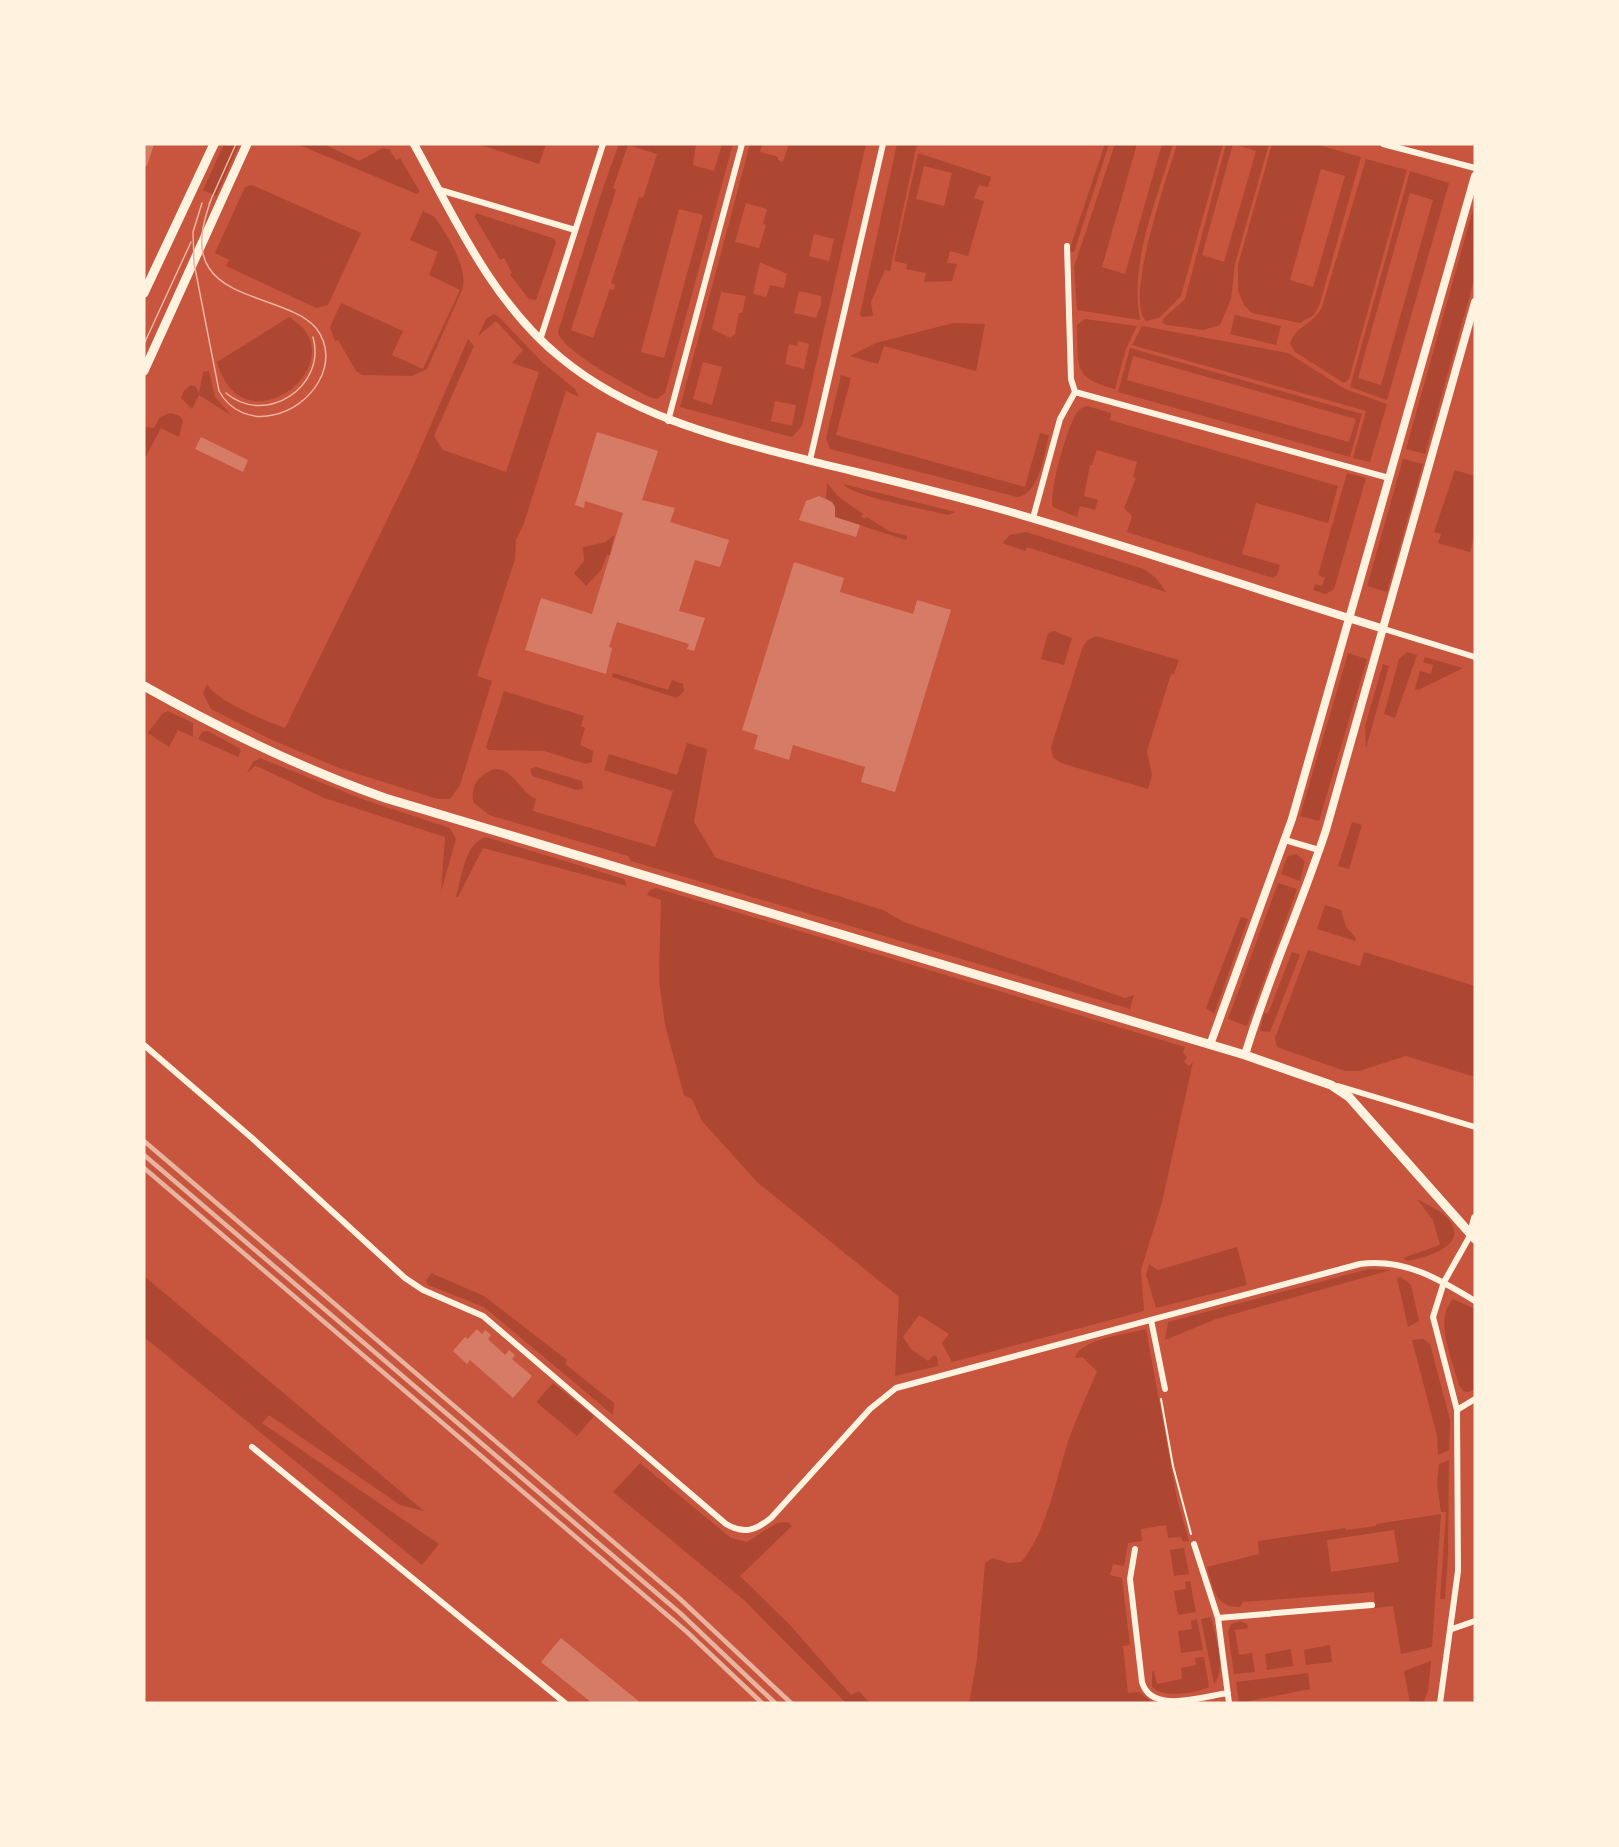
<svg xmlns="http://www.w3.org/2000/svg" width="1619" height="1847" viewBox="0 0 1619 1847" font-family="'Nunito Sans',sans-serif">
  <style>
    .green { fill: #ae4732; fill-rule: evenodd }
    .building { fill: #d67c66 }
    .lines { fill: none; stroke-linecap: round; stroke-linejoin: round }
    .path { stroke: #fff3e0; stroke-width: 2 }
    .minor { stroke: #fff3e0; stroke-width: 6 }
    .tertiary { stroke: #fff3e0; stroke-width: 8 }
    .secondary { stroke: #fff3e0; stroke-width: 9 }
    .tram { stroke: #e9b49f; stroke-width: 1.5 }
    .rail { stroke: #e9b49f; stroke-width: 4.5 }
  </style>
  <rect width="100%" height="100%" fill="#c8553d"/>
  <!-- green -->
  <path class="green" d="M224 144H239L216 196 203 190Z
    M297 144H324L359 161 383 148 389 149 396 160 400 158 420 192 417 194Z
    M478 144H546L539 164Z
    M619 144H696L693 165 714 171 722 144H733L665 393 657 399 649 397C629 386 563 352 558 332L603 188ZM628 145 657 154 643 198 639 197 611 283 615 285 614 290 610 289 593 338 571 330 616 190 613 188ZM679 209 703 215 664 358 641 352Z
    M750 144H762L760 152 778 157V160L783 162 789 144H866L802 426 792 437 680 407ZM746 203 767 209 763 224 766 225 759 248 735 242ZM814 234 834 239 829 261 809 256ZM760 262 787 274 784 288 770 285 766 297 753 294ZM799 291 821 296V305L816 318 794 313ZM721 292 746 296 742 313H739L735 334 730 338 712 329ZM798 341 809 344 804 369 785 364 789 344 797 346ZM703 362 722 367 712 405 693 399ZM775 401 796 405 792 426 771 421Z
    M897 144H917L890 271 885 270 871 302 873 316 862 317 860 314Z
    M1105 144H1109L1074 252 1070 251 1071 245Z
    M1115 144H1137L1102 267 1125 274 1162 144H1173C1157 200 1129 261 1140 320L1077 310 1074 267Z
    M1177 144H1223L1181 296 1159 318 1146 321C1124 298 1168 175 1177 144Z
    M1226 144H1233L1202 255 1224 262 1256 151 1235 144H1269L1235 264 1231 299 1220 325 1203 330 1167 325 1162 323 1163 319 1185 299Z
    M1272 144H1315L1361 157 1320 303 1314 315 1300 323 1252 313 1244 305 1238 291V265ZM1321 169 1345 176 1313 287 1290 280Z
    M918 153 991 177 988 187 979 185 974 198 984 201 968 256 950 251 947 263 957 264 952 281 924 282 926 273 906 269 907 264 894 261ZM924 166 952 173 944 206 916 199Z
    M1366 159 1407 170 1349 379 1344 383 1295 352 1290 344C1294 327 1315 323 1322 307Z
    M1410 171 1449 183 1387 400 1350 387ZM1410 193 1433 200 1381 385 1358 378Z
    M252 185 361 233 328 305 316 308 226 266 229 260 215 253 245 187Z
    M1474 206 1475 277 1425 454 1406 449Z
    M423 211C426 213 433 215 435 218 448 236 469 269 462 290L427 369 412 376 362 375 356 371 338 340 335 341 330 327 341 303 403 331 392 355 423 369 460 290 429 275 438 252 410 240Z
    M476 213 555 239 556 243 536 300 529 299 510 275 512 273 504 258 500 260 475 217Z
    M494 314 499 317 543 363 575 389 579 397 566 391 524 523 516 540 515 559 477 676 492 681 460 785 450 799H438L339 768 270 739 211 709 203 693 207 684C216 701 266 721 285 728L410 473 468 339 474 346 434 436 443 450 506 472 539 372 512 363 523 350 496 321 478 336 486 319Z
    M1235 315 1281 326 1276 345 1230 334Z
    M289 317C361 359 243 455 217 362Z
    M1085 319 1137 326 1126 349 1115 389C1071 378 1079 365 1077 325Z
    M953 323 985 324 976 371 884 346 878 364 850 356 876 343Z
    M1142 326 1288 353 1345 389 1387 404 1370 462 1353 458 1366 411 1132 345Z
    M1130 348 1362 414 1350 457 1118 392ZM1133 356 1356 419 1349 442 1127 380Z
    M209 371 215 397 232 416 199 395 192 409 181 398 184 391 191 385 196 387 199 393 203 372Z
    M841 375 851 378 836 435 1025 487 1040 433 1049 435C1044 453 1040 495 1017 497L830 449 826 438Z
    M1087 406 1111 413 1110 420 1338 486 1328 523 1256 503 1242 554 1280 565 1277 575 1273 578 1127 532 1132 516 1124 508 1136 478 1133 477 1137 462 1097 450 1092 465H1090L1084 496 1098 500 1095 510 1080 506 1077 517 1053 507C1048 494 1067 428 1076 414 1079 409 1081 408 1087 406Z
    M170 413 180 416 183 421 179 437 161 428 144 460V427L154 428 160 417Z
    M1403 459 1423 464 1387 592 1367 586Z
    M1455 470 1475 476V533L1470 552 1438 543 1441 534 1434 532Z
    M1347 473 1366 478 1334 589 1326 594 1313 590 1315 584 1322 586 1325 578 1318 575Z
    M827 483 839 497 863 514 861 517 865 519 867 517 889 531 907 536 906 540 835 517V507L826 498Z
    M843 484 955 512 948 515C929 510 851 496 843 484Z
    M1026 532 1144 569 1156 578 1166 592 1027 547 1025 551 1002 543 1010 535Z
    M614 535 610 555H607L601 570 586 586 574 573 584 561 583 547 606 542Z
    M1054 631 1072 638 1064 665 1041 659 1048 633Z
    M1096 636 1179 660 1174 674H1171L1147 751 1152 775 1148 789 1061 763 1053 757 1051 747 1083 646 1088 640Z
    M1407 652 1417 655 1395 718 1384 714 1399 659Z
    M1348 653 1367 659 1319 821 1300 816Z
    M1425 657 1463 668 1418 690 1415 689 1420 671 1431 674 1433 665 1423 662Z
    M1383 664 1389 666 1366 748 1365 726Z
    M613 673 668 690 672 680 683 684 684 691 677 698 612 677Z
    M504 691 584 716 581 726 585 728 580 745 593 751 592 762 586 764 544 751 488 750 486 747Z
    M168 711 193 723V737L178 730 169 747 148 733 162 714Z
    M208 731 239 748 241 751 238 757 198 739 202 732Z
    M687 743 707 749 694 822 716 858 883 910 904 922 1125 998 1134 995 1130 1009 631 861 628 856 489 815 473 802C472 792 473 783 482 776 508 754 518 792 536 799L533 811 655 847 673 791 604 770 609 754 677 775Z
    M260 758 365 800 450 828 456 839 441 892 445 837 324 798 259 767 255 766 247 773 253 762Z
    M536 767 582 781 583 788 577 790 532 776 530 769Z
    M1352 822 1362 825 1349 869 1338 866Z
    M486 837 624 879 627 886 483 848 458 897H456C462 878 464 843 486 837Z
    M1296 854 1305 861 1300 881 1281 874 1287 857Z
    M1278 883 1297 889 1247 1026 1228 1019Z
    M656 888 1185 1047 1183 1053 1187 1057 1184 1061 1189 1066 1193 1062 1162 1202 1141 1270 1144 1311 952 1362 942 1343 949 1334 919 1315 903 1337 911 1349 928 1361 934 1355 937 1357 938 1366 895 1376 899 1297 757 1182 702 1121 692 1099 684 1095 665 1025 659 980 661 900 647 895 650 890Z
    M1325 905 1341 910 1346 927 1356 938 1355 941 1317 929Z
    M1241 917 1248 919 1214 1014 1206 1008Z
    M1308 950 1360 966 1364 952 1475 986V1077L1406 1056 1359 1071H1345L1277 1047 1275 1038Z
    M1292 952 1300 955 1270 1032 1260 1031 1264 1013 1268 1014Z
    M1417 1199C1425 1204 1435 1208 1442 1213 1477 1243 1429 1257 1407 1261L1403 1258 1440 1245 1433 1220Z
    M1237 1247 1247 1285 1156 1308 1146 1275 1149 1264 1158 1270Z
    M1369 1269 1391 1270 1216 1319 1165 1340 1168 1322Z
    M431 1273 484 1296 567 1360 565 1364 614 1403 613 1415 484 1307 428 1285 426 1281Z
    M144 1276 424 1511 400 1505 269 1415 262 1423 439 1544 422 1565 144 1337Z
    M1401 1277 1411 1285 1419 1321 1408 1327 1397 1278Z
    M1453 1299 1475 1309V1389L1468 1392 1463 1391 1459 1385C1453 1361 1433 1320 1453 1299Z
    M1146 1329 1177 1499 1189 1541 1183 1542 1181 1537 1168 1538 1166 1525 1141 1529 1142 1541 1128 1543 1124 1566 1113 1564 1110 1575 1122 1578 1130 1645 1123 1646 1128 1693 1139 1692 1153 1703H969L977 1659 985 1563 993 1558 1009 1563 1021 1562C1045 1535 1056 1481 1067 1445 1075 1420 1087 1396 1097 1371L1082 1357 1075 1358C1079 1339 1128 1334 1146 1329Z
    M1423 1339 1430 1344 1450 1420 1449 1450 1438 1455 1437 1436 1412 1340Z
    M553 1383 594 1416 577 1436 536 1402Z
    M1449 1460 1448 1555 1445 1599H1440L1446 1512H1441L1437 1484 1439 1464Z
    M640 1463 731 1538 747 1542 777 1523 787 1522 792 1526 740 1576 790 1625 851 1695 859 1691 870 1703H846L744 1600 613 1492Z
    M1441 1514 1432 1647 1401 1654 1393 1606 1375 1608 1374 1592 1243 1602 1240 1607C1215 1608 1213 1587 1207 1567L1259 1554 1258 1541 1345 1528 1346 1530 1376 1526V1524ZM1394 1530 1399 1562 1331 1572 1327 1540Z
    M1184 1548 1189 1574 1174 1576 1170 1550Z
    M1190 1581 1196 1612 1178 1615 1174 1591 1186 1589 1185 1582Z
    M1211 1617C1215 1636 1227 1668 1214 1684L1201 1619Z
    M1197 1619 1203 1650 1181 1653 1178 1631 1192 1629 1191 1621Z
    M1240 1621 1247 1624 1248 1628 1235 1630 1239 1655 1252 1653 1255 1672 1234 1674 1228 1632 1231 1624Z
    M1330 1645 1332 1662 1306 1665 1304 1650Z
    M1291 1649 1293 1666 1267 1670 1265 1654Z
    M1204 1657 1209 1687C1195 1693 1164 1699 1152 1687V1672L1154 1671 1157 1684 1182 1679 1181 1668 1196 1665 1195 1658Z
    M1431 1661 1428 1691 1423 1703H1410L1404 1671Z
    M1308 1673 1310 1689 1239 1703 1236 1682Z"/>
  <!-- building -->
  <path class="building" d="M144 144H154L147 166 144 165Z
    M597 432 658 451 642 500 675 508 670 522 729 540 720 567 695 560 679 611 705 618 694 651 687 649 689 644 617 622 609 647 612 648 606 674 525 650 541 598 592 614 623 513 585 501 584 508 575 505Z
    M201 437 248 460 243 472 195 449Z
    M819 496 832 502 835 507V517L860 525 856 537 799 520 806 501Z
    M794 562 844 578 840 592 913 614 917 600 951 610 895 792 861 782 865 767 793 745 789 760 754 749 758 735 742 730Z
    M477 1329 482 1334 485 1330 491 1335 488 1339 505 1355 509 1350 515 1355 512 1359 532 1376 513 1398 470 1360 467 1364 453 1351 465 1337 468 1339Z
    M561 1638 641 1703H592L541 1662Z"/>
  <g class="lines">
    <!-- path -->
    <path class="path" d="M1161 1399 1173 1466 1191 1534"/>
    <!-- minor -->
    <path class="minor" d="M1383 144 1475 168
      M440 190 575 230
      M1067 246 1071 379 1075 392
      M540 340 603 144
      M668 421 742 144
      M810 460 883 144
      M1033 518 1060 419 1075 392 1389 478
      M1384 629 1475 657
      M1285 840 1319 850
      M144 1045 252 1138 405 1278 423 1290 483 1316 726 1524C744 1535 756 1530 771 1518L870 1409 896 1388 1360 1264C1404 1258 1439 1279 1475 1301
      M1338 1086 1475 1127
      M1151 1320 1165 1389
      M1457 1410 1433 1317 1444 1282 1471 1234
      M252 1447 565 1703
      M1194 1544 1218 1618 1229 1703
      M1135 1549 1130 1579 1142 1682C1151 1715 1204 1696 1228 1693
      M1218 1618 1372 1605
      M1452 1629 1475 1621
      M1440 1703 1458 1571 1457 1410 1475 1399"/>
    <!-- tertiary -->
    <path class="tertiary" d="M414 144C455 219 493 303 561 358 634 418 722 438 811 461 872 476 933 490 993 507 1125 544 1253 589 1384 629
      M1210 1045 1292 819 1475 176
      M1245 1055C1268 978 1301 906 1326 830L1475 302
      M1471 1234 1475 1218"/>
    <!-- secondary -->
    <path class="secondary" d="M144 293 214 144
      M144 371 247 144
      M144 686C222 730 300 768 385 798L1245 1055 1331 1085 1349 1097 1475 1239"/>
    <!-- tram -->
    <path class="tram" d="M202 203 193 232 194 263 219 391C230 411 251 420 273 415 310 408 343 363 316 328 293 301 229 300 209 268 195 247 204 219 212 197
      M209 204 236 144
      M144 344 191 242
      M226 393C266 427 327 386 313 337"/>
    <!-- rail -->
    <path class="rail" d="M144 1141 679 1598 791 1703
      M144 1155 680 1613 775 1703
      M144 1168 687 1632 762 1703"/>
  </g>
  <!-- border -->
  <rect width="1619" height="1847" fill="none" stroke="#fff3e0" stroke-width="291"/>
</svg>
